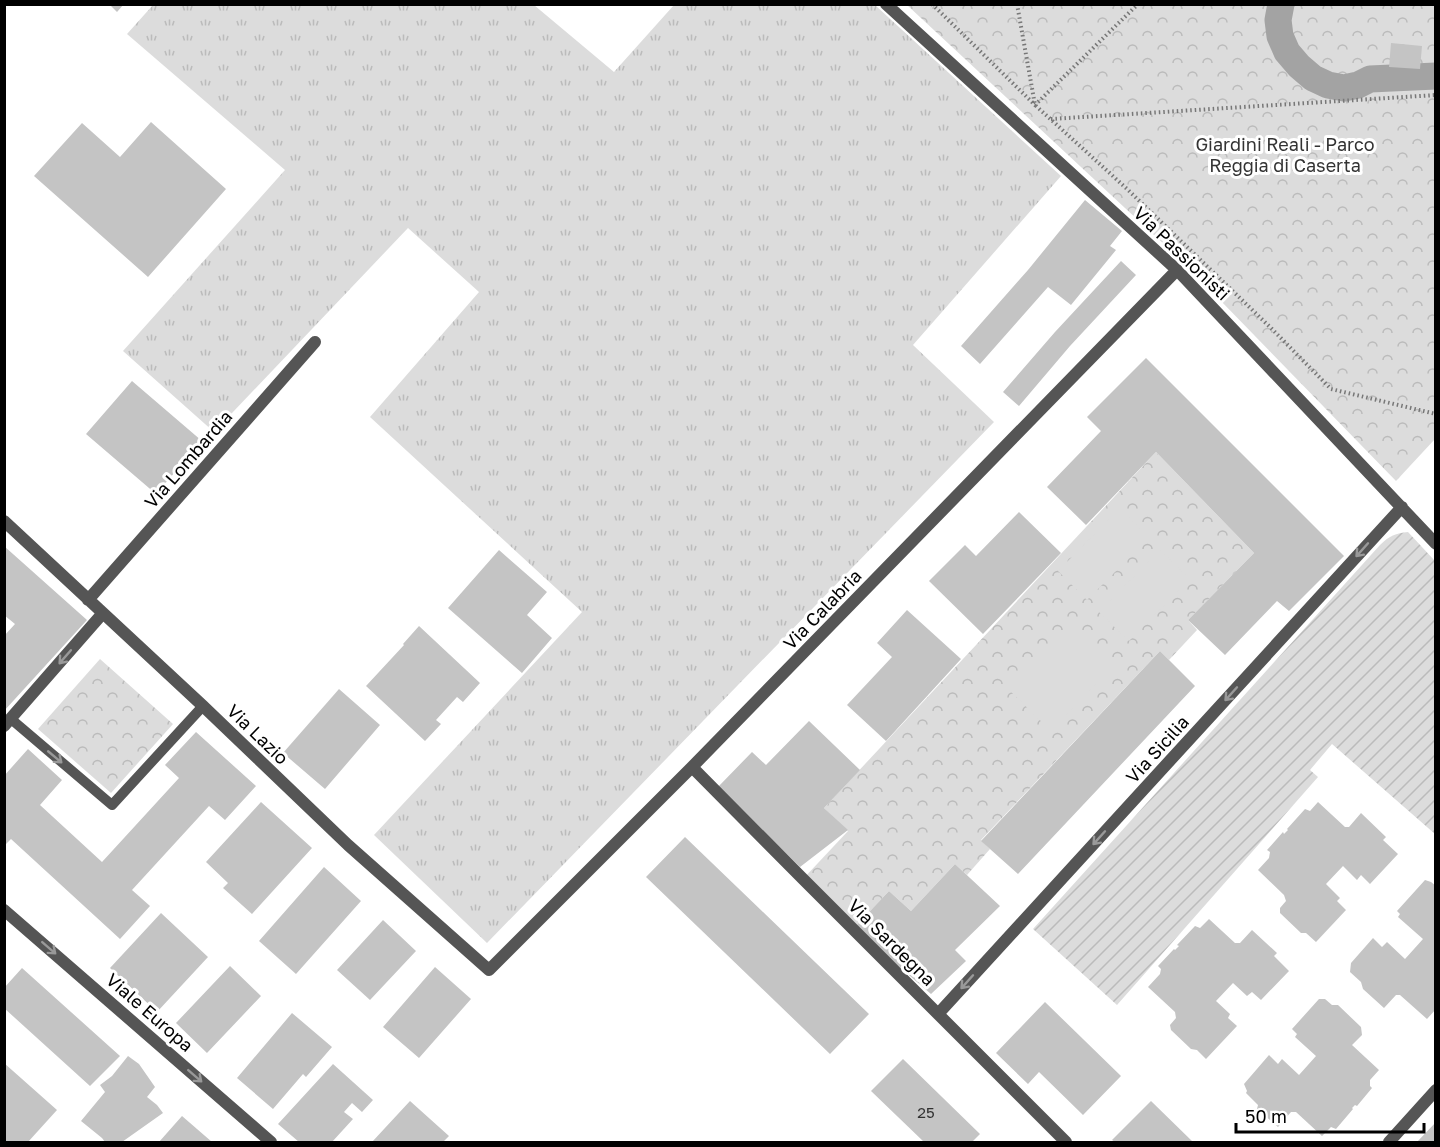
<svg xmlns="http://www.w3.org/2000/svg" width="1440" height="1147" viewBox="0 0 1440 1147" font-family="'Golos Text',sans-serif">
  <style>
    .grass { fill: url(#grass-tufts) }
    .park { fill: url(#park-crowns) }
    .garden { fill: url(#garden-furrows) }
    .pitch { fill: #dcdcdc }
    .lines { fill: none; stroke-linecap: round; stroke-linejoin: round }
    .canal { stroke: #a3a3a3; stroke-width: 27 }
    .building { fill: #c4c4c4 }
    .path { stroke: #777; stroke-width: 4; stroke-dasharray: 1.5 3; stroke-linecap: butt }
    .lane { stroke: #555; stroke-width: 10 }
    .street { stroke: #555; stroke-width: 12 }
    .oneway { stroke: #999 }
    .labels { text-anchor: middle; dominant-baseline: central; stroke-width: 6; stroke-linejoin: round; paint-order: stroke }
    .number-label { font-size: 15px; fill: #313131 }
    .park-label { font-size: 18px; fill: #333; stroke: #fff }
    .street-label { font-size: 18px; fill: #000; stroke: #fff }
  </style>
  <defs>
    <pattern id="grass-tufts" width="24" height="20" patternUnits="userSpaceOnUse" patternTransform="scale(1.5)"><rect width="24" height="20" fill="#dcdcdc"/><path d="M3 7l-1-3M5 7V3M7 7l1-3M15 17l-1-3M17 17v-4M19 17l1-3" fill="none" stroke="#bbb"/></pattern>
    <pattern id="park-crowns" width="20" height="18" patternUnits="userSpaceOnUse" patternTransform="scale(1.5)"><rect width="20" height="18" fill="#dcdcdc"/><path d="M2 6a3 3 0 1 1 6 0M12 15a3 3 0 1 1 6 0" fill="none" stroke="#bbb"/></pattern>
    <pattern id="garden-furrows" width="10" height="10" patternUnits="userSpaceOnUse" patternTransform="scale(1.5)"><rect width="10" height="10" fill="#dcdcdc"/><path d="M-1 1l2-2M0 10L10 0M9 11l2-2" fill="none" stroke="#bbb"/></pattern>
  </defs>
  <rect width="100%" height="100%" fill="#fff"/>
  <!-- grass -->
  <path class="grass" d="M153 5H534L614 72 674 5H875L1061 176 913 345 994 422 487 943 374 835 582 612 370 417 479 292 408 228 214 432 123 351 285 170 127 34Z"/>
  <!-- park -->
  <path class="park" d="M907 5H1435V439L1396 481 1183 262Z
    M1156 452 1254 553 1188 620 1197 630 1169 660 1160 651 981 840 990 849 967 875 955 864 911 911 889 891 854 928 803 879 848 831 824 808Z
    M100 659 173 724 111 793 38 729Z"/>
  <!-- garden -->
  <path class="garden" d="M1408 532 1435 561V834L1332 744 1310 770 1318 777 1117 1005 1033 929 1380 545C1389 536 1396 533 1408 532Z"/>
  <!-- pitch -->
  <path class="pitch" d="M1120 508 1149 538 1087 600 1058 571Z
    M1160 550 1190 579 1129 641 1099 612Z
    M1070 627 1112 669 1050 730 1008 689Z"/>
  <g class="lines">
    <!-- canal -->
    <path class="canal" d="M1281 4 1278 20 1280 36 1287 52 1299 66 1313 78 1328 85 1344 88 1358 85 1370 79 1436 76"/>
  </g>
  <!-- building -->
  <path class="building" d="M109 4H124L117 12Z
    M1391 43 1422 46 1420 69 1389 67Z
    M151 122 226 189 148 277 34 176 82 123 120 157Z
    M1085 200 1122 231 1110 246 1116 250 1071 305 1048 287 980 364 961 346 1028 270Z
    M1121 261 1136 275 1070 346 1019 406 1003 392 1055 332Z
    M1146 358 1344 556 1289 611 1277 601 1225 655 1188 620 1254 553 1156 452 1086 525 1047 487 1101 431 1087 417Z
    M132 381 202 441 156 494 86 434Z
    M1019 512 1061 553 983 634 929 581 965 545 976 556Z
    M4 546 87 620 4 711V636L15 624 4 615Z
    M499 550 547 592 527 615 552 638 522 673 448 608Z
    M907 610 961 659 886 741 847 705 892 657 877 643Z
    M419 626 480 683 463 702 457 697 436 720 441 724 425 741 366 686 404 645 403 644Z
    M1160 651 1195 686 1018 874 981 841Z
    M339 689 380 725 325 789 283 753Z
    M809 721 860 770 824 808 848 830 800 867 718 787 752 752 766 765Z
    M196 732 256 786 225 820 209 806 132 890 150 906 120 939 11 839 4 846V776L28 749 62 780 40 805 102 862 179 778 165 765Z
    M261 802 312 848 252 914 223 888 228 883 206 862Z
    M1318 802 1345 827H1349L1361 813 1386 837 1383 840 1398 854 1370 884 1361 875 1357 880 1343 866 1326 884 1340 898 1337 901 1346 910 1316 942 1306 933H1301L1280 913V908L1286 901 1284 895 1258 870 1269 858 1270 852 1267 850 1283 832 1284 834 1288 830 1287 829 1305 809 1310 811Z
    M685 837 869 1014 830 1054 646 877Z
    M955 864 1000 906 955 950 966 961 931 994 854 928 889 891 911 911Z
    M324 867 361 901 296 974 259 941Z
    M1425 880 1431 882 1436 886V1009L1427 1019 1400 995H1396L1384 1008 1363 989 1361 982 1350 972 1351 963 1373 938 1382 947 1387 942 1405 959 1423 939 1398 917 1400 914 1397 911Z
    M161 913 208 957 157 1012 110 968Z
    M1209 919 1235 943H1240L1252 930 1277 953 1274 956 1289 971 1261 1000 1252 992 1247 996 1233 983 1216 1001 1230 1014 1228 1018 1237 1026 1206 1059 1197 1050 1191 1049 1171 1030 1170 1025 1176 1018 1175 1012 1148 987 1160 974 1161 969 1158 966 1174 949 1175 950 1179 946 1177 945 1195 926 1200 928Z
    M383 920 416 951 370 1000 337 970Z
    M230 966 261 996 207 1053 176 1023Z
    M435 967 471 999 419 1058 383 1027Z
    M22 968 120 1056 90 1086 4 1008V988Z
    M1319 999H1325L1332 1005H1338L1361 1027 1362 1035 1352 1045 1379 1070 1370 1080V1086L1372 1088 1357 1106 1355 1105 1352 1108 1353 1109 1336 1129 1331 1127 1322 1136 1296 1112H1291L1278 1127 1257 1109 1258 1105 1246 1093 1247 1091 1244 1084 1269 1055 1278 1064 1282 1059 1299 1075 1316 1056 1295 1037 1297 1034 1292 1029Z
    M1045 1002 1121 1076 1083 1115 1039 1072 1028 1084 996 1053Z
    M292 1013 332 1047 306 1077 303 1074 273 1109 237 1078Z
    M128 1056 139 1064 155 1087 147 1097 157 1105 163 1113 122 1142H105L102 1138 81 1121 105 1092 100 1085 112 1076Z
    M903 1059 980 1134 972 1142H924L871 1091Z
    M4 1063 57 1110 28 1142H4Z
    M333 1064 373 1100 362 1112 352 1103 344 1112 353 1119 332 1142H299L278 1124Z
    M410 1101 449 1136 443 1142H372Z
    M1151 1101 1193 1142H1115L1112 1140Z
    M182 1116 212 1142H159Z
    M1436 1122V1142H1417Z"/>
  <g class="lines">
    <!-- path -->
    <path class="path" d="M932 4 1035 105 1138 4
      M1017 4 1035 105 1126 188 1272 329 1331 389 1436 414
      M1051 119 1436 95"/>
    <!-- lane -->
    <path class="lane" d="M11 719 112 805 203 706"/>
    <!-- street -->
    <path class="street" d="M886 4 1177 270 1436 544
      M4 521 203 706 348 845 489 970 692 767 1177 270
      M88 600 315 342
      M4 726 103 613
      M692 767 803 879 1066 1142
      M4 910 271 1142
      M938 1014 1402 507
      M1389 1142 1436 1090"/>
  </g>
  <!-- one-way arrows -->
  <defs><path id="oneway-shaft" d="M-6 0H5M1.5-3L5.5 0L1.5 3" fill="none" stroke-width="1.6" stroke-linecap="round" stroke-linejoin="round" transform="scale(1.5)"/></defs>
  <g class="oneway">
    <use href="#oneway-shaft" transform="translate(1362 550) rotate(132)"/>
    <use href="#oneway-shaft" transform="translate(65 657) rotate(131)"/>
    <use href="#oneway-shaft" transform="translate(1231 694) rotate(132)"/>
    <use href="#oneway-shaft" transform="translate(55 757) rotate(40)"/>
    <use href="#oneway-shaft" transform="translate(1099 838) rotate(132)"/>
    <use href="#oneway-shaft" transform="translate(49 948) rotate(41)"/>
    <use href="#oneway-shaft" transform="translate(967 982) rotate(132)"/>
    <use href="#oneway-shaft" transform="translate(195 1076) rotate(41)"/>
  </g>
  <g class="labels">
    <!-- number labels -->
    <g class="number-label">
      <text x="926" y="1112">25</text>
    </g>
    <!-- park labels -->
    <g class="park-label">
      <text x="1285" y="144">Giardini Reali - Parco<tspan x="1285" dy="21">Reggia di Caserta</tspan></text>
    </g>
    <!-- street labels -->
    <g class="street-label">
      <text transform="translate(1182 253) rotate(44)">Via Passionisti</text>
      <text transform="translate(188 459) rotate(-49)">Via Lombardia</text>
      <text transform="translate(822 609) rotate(-46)">Via Calabria</text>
      <text transform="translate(258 734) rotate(44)">Via Lazio</text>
      <text transform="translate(1157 749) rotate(-48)">Via Sicilia</text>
      <text transform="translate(892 942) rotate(45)">Via Sardegna</text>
      <text transform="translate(150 1012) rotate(41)">Viale Europa</text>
    </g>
  </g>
  <!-- border -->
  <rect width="1440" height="1147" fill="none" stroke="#000000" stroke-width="12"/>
  <!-- scale -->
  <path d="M1236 1123v9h188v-9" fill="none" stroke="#000000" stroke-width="3"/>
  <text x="1245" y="1123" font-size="18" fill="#000000" stroke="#ffffff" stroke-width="4.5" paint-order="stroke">50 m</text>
</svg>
